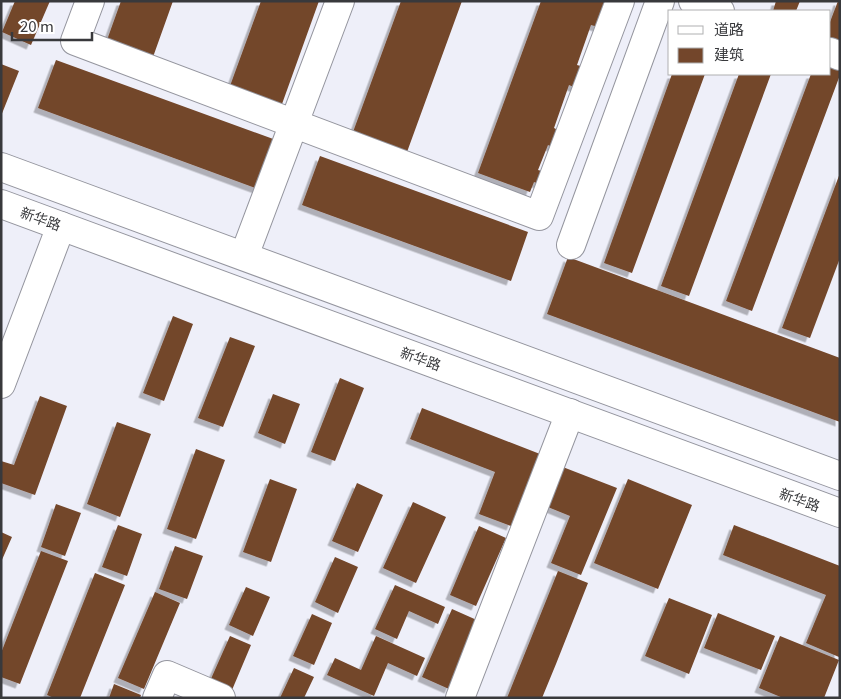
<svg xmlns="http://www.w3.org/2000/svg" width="841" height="699" viewBox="0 0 841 699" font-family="Georgia,'Noto Sans SC',serif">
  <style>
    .building { fill: #73462b; filter: url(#shadow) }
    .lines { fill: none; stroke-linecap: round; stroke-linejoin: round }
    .minor-casing { stroke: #94959e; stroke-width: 30 }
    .major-casing { stroke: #94959e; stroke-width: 30 }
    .minor { stroke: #fff; stroke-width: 28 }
    .major { stroke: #fff; stroke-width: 28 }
    .labels { text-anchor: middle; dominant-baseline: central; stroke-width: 5; stroke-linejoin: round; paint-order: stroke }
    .street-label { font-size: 14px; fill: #38393c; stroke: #fff }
  </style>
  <defs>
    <filter id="shadow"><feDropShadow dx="-4.5" dy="4.5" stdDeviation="0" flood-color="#0004"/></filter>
  </defs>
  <rect width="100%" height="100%" fill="#eeeff9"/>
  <!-- building -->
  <path class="building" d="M15 1H50L31 45 2 32Z
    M121 1H173L153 57 107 40Z
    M261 1H319L282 104 230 86Z
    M401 1H462L407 152 353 132Z
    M541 1H603L607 3 598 27 591 25 577 65 584 67 576 88 569 85 554 128 560 131 554 148 548 145 538 170 545 172 541 185 534 182 530 192 478 173Z
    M776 1H800L796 11H773Z
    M838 1H840V46L830 42V22Z
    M56 60 276 140 258 189 38 108Z
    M1 64 19 71 1 116Z
    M830 66 840 69V75L752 311 726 301 811 74H830Z
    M672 74H705L632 273 604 263Z
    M739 74H771L689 296 661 286Z
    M320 156 528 232 511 281 302 205Z
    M840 173V258L810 338 782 328Z
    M568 257 840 358V422L547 314Z
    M173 316 193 324 164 401 143 393Z
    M230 337 255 346 223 427 198 418Z
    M340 378 364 388 335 461 311 452Z
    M273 394 300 404 285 444 258 433Z
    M40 396 67 406 35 495 1 483V461L14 465Z
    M422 408 540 454 511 526 479 514 495 472 410 439Z
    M117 422 151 434 120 517 87 504Z
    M196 449 225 460 196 539 167 529Z
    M555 464 617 488 581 575 551 563 570 516 538 503Z
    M270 479 297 489 271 562 243 552Z
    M628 479 692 505 658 589 594 563Z
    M357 483 383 495 358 552 332 541Z
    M413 502 446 517 416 583 383 568Z
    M56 504 81 513 65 556 41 547Z
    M118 525 142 534 127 576 102 567Z
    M734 525 840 566 839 657 806 643 826 595 723 555Z
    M479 526 506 538 476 606 450 595Z
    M1 532 12 537 1 562Z
    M175 546 203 556 187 599 159 589Z
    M41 551 68 561 20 684 1 677V653Z
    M335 557 358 567 338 613 315 602Z
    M558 571 588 583 556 664 542 698H507Z
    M95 573 125 585 80 698H54L47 695Z
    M395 585 445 607 438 624 409 611 397 639 375 629Z
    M246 587 270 597 253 636 229 625Z
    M155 592 180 603 144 689 118 678Z
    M669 598 712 615 689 674 645 656Z
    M452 609 479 621 449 689 422 677Z
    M718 613 775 636 761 670 704 648Z
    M312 614 332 623 314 665 293 656Z
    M230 636 251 645 232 690 210 681Z
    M376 636 425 658 417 676 388 663 374 696 327 675 335 658 361 670Z
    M780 636 839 660 824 698H783L759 688Z
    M294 668 314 677 304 698H280Z
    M114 684 141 695 140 698H109Z"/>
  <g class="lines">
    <defs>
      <path id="minor" d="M90 1 75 41 539 216 620 1
        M693 1 720 11
        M830 52 840 56
        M571 245 660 1
        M244 256 340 1
        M1 384 61 226
        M157 698 167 675 221 698
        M460 698 570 413"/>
      <path id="major" d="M1 167 840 476
        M1 204 840 513"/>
    </defs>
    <!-- minor casing -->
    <use href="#minor" class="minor-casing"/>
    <!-- major casing -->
    <use href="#major" class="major-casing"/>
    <!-- minor -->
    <use href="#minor" class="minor"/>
    <!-- major -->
    <use href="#major" class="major"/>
  </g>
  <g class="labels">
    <!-- street labels -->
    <g class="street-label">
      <text transform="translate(41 218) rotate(20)">新华路</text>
      <text transform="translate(421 358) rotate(20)">新华路</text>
      <text transform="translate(800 499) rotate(20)">新华路</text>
    </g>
  </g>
  <!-- border -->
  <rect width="841" height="699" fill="none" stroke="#38393c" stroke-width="5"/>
  <!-- legend -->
  <rect x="668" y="10" width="162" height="65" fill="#ffffff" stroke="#afb0b1"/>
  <rect x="678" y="26" width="25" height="8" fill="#ffffff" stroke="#afb0b1"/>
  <text x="714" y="35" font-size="15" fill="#38393c">道路</text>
  <rect x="678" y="48" width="25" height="15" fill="#73462b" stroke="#afb0b1"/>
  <text x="714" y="60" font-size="15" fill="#38393c">建筑</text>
  <!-- scale -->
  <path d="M12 32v8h80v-8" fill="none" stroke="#38393c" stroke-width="2.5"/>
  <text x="20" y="32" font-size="15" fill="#38393c" stroke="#ffffff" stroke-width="4" paint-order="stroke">20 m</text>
</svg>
